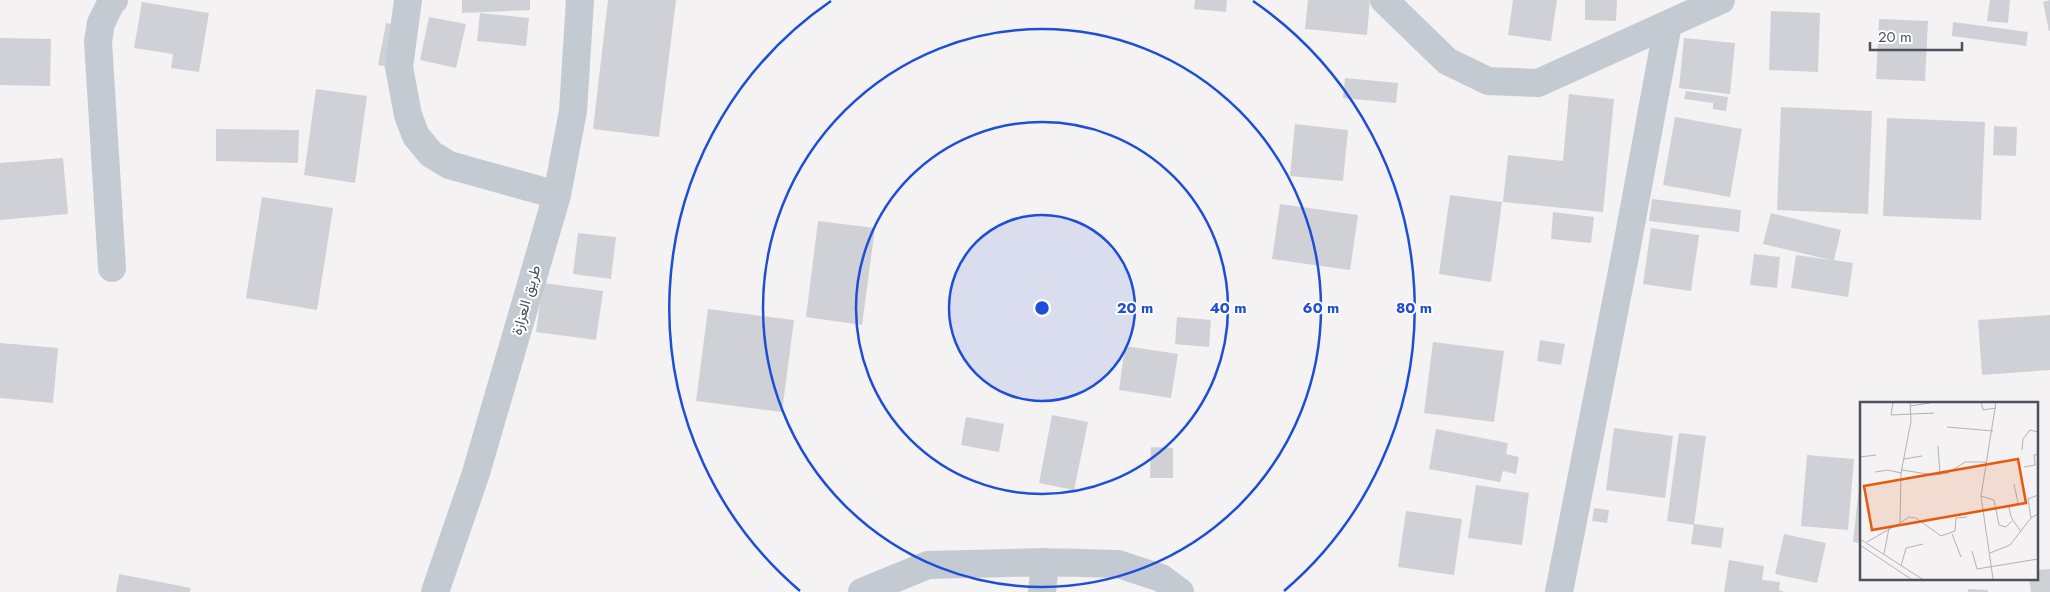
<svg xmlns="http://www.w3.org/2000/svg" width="2050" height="592" viewBox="0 0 2050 592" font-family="Jost,Vazirmatn,sans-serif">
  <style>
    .building { fill: #d0d1d6 }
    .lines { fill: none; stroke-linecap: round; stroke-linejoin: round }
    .minor { stroke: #c4cad2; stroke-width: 28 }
    .ring { fill: none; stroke: #1d4ed8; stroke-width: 2.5 }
    .labels { text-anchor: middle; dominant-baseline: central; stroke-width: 4; stroke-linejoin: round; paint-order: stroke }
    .street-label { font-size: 15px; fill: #4c525d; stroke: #fff }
    .inset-road { fill: none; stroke: #b1b2b6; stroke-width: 1 }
    .view { fill: #e8590c; fill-opacity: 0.15; stroke: #e8590c; stroke-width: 2.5 }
    .inset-edge { fill: none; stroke: #4c525d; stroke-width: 2.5 }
    .centre { fill: #1d4ed8; stroke: #fff; stroke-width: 2.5 }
    .ring-label { font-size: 15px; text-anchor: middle; font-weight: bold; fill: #1d4ed8; stroke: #fff; stroke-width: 4; stroke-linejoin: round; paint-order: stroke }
  </style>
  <rect width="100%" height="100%" fill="#f4f2f2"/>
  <!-- building -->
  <path class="building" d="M462 0H530V10L462 13Z
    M608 0H676L659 137 593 129Z
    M1195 0H1227L1226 12 1194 9Z
    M1308 0H1370L1367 35 1305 29Z
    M1513 0H1557L1551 41 1508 35Z
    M1585 0H1617L1616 21 1585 20Z
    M1990 0H2010L2008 23 1987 21Z
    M2050 0V31H2049L2043 2Z
    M142 2 209 13 199 72 171 68 173 54 134 48Z
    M1771 11 1820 13 1818 72 1769 70Z
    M480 13 529 18 526 46 477 41Z
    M429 17 466 24 456 68 420 60Z
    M1879 19 1928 21 1925 81 1876 79Z
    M1953 22 2028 32 2026 46 1952 36Z
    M386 23 402 26 394 68 378 65Z
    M0 38 51 39 50 86 0 85Z
    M1684 38 1735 43 1730 94 1679 88Z
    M1345 78 1398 83 1396 103 1343 98Z
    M316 89 367 96 355 183 304 175Z
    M1686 91 1728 97 1726 111 1713 109V103L1684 99Z
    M1569 94 1614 99 1603 212 1503 202 1508 155 1563 161Z
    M1781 107 1872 111 1868 214 1777 210Z
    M1675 117 1742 129 1730 197 1663 185Z
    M1887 118 1985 122 1981 220 1883 216Z
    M1295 124 1348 130 1343 181 1290 176Z
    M1994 126 2017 127 2016 156 1993 155Z
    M216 129 299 130 298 163 216 161Z
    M63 158 68 214 0 220V163Z
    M1450 195 1502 202 1491 282 1439 274Z
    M262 197 333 208 317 310 246 298Z
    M1652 199 1741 210 1739 232 1649 221Z
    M1280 204 1358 215 1350 270 1272 259Z
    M1553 212 1594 217 1591 243 1551 239Z
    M1771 213 1841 230 1834 260 1853 263 1848 297 1791 288 1796 255 1831 260 1763 244Z
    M818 221 875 228 862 325 806 317Z
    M1651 228 1699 235 1691 291 1643 284Z
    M578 233 616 237 611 279 573 274Z
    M1754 254 1780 257 1777 288 1750 285Z
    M543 283 603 291 596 340 536 332Z
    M708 309 794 320 782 412 696 401Z
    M2050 315V370L1982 375 1978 320Z
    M1177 317 1211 320 1209 347 1175 344Z
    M1540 340 1565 344 1561 365 1537 361Z
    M1433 342 1504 351 1494 422 1424 413Z
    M0 343 58 348 53 403 0 398Z
    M1125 346 1178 354 1171 398 1119 390Z
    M1052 415 1088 422 1074 490 1039 483Z
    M966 417 1004 424 999 452 961 445Z
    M1614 428 1673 436 1665 498 1606 490Z
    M1436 429 1508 443 1506 454 1519 457 1516 474 1503 471 1500 482 1429 469Z
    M1679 433 1706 436 1694 525 1667 521Z
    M1151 447 1173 448V478H1150Z
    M1807 455 1854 459 1848 530 1801 526Z
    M1860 478H1861V543L1853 542Z
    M1476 485 1529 493 1522 545 1468 538Z
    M1594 508 1609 510 1607 523 1592 521Z
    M1406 511 1462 519 1454 575 1398 567Z
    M1694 524 1724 528 1721 548 1691 544Z
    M1784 534 1826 543 1817 583 1775 574Z
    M1729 560 1764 566 1762 580 1780 582 1779 590 1784 592H1724Z
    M2050 569V592H2031L2029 578H2036V570Z
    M119 574 191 588 190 592H116Z
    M1968 589 1988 590V592H1968Z"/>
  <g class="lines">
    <!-- minor -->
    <path class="minor" d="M408 0 399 67 408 115 416 136 431 154 449 165 557 195
      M1384 0 1447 61 1488 81 1538 83 1668 24
      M112 268 98 41 101 23 112 1 114 0
      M435 592 476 473 557 195 573 111 580 0
      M862 592 928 565 1045 562 1118 564 1161 578 1180 592
      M1042 592 1045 562
      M1559 592 1627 246 1668 24 1721 0"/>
  </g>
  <!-- distance rings -->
  <circle cx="1042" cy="308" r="93" fill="#1d4ed8" fill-opacity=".12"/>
  <g class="ring">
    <circle cx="1042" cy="308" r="93"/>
    <circle cx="1042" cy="308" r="186"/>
    <circle cx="1042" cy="308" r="279"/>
    <path d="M800 591A372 372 0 0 1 831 1M1253 1A372 372 0 0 1 1284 591"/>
  </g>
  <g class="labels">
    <!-- street labels -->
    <g class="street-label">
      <text transform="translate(526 300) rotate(-74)">طريق العزازة</text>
    </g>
  </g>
  <!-- overview -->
  <g transform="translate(1860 402)">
    <rect width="178" height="178" fill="#f4f2f2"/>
    <path class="inset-road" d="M33 0 31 13 74 11M121 0 123 8 136 6M50 4 70 1M87 25 133 29M78 44 80 73M162 48 163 37 170 28 178 30M0 55 16 53M44 57 62 54M164 65 175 63 174 53 178 52M42 68 74 73 88 71 105 60H126M15 70 28 68 41 71M154 82 158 101 149 105 151 115 161 130M121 94 134 98 139 123 146 125 152 119M171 116 168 97 178 93M40 121 49 115 56 116 81 134 95 129 96 116 107 115M92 132 101 155M0 137 62 177M7 140 40 121 41 71 51 19 50 0M0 143 51 177M112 149 117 167 178 157M130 151 150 143 171 116 178 112M24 152 29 126M41 164 46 146 63 142M133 177 121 94 136 0"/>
    <path class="view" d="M158 57 166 101 12 128 4 84Z"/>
    <rect width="178" height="178" class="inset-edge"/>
  </g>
  <circle cx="1042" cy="308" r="8" class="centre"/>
  <g class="ring-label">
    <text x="1135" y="313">20 m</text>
    <text x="1228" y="313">40 m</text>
    <text x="1321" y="313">60 m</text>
    <text x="1414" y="313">80 m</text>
  </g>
  <!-- scale -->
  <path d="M1870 42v8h92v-8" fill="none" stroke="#4c525d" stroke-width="2.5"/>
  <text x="1878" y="42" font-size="15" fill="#4c525d" stroke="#ffffff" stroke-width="4" paint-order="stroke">20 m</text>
</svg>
